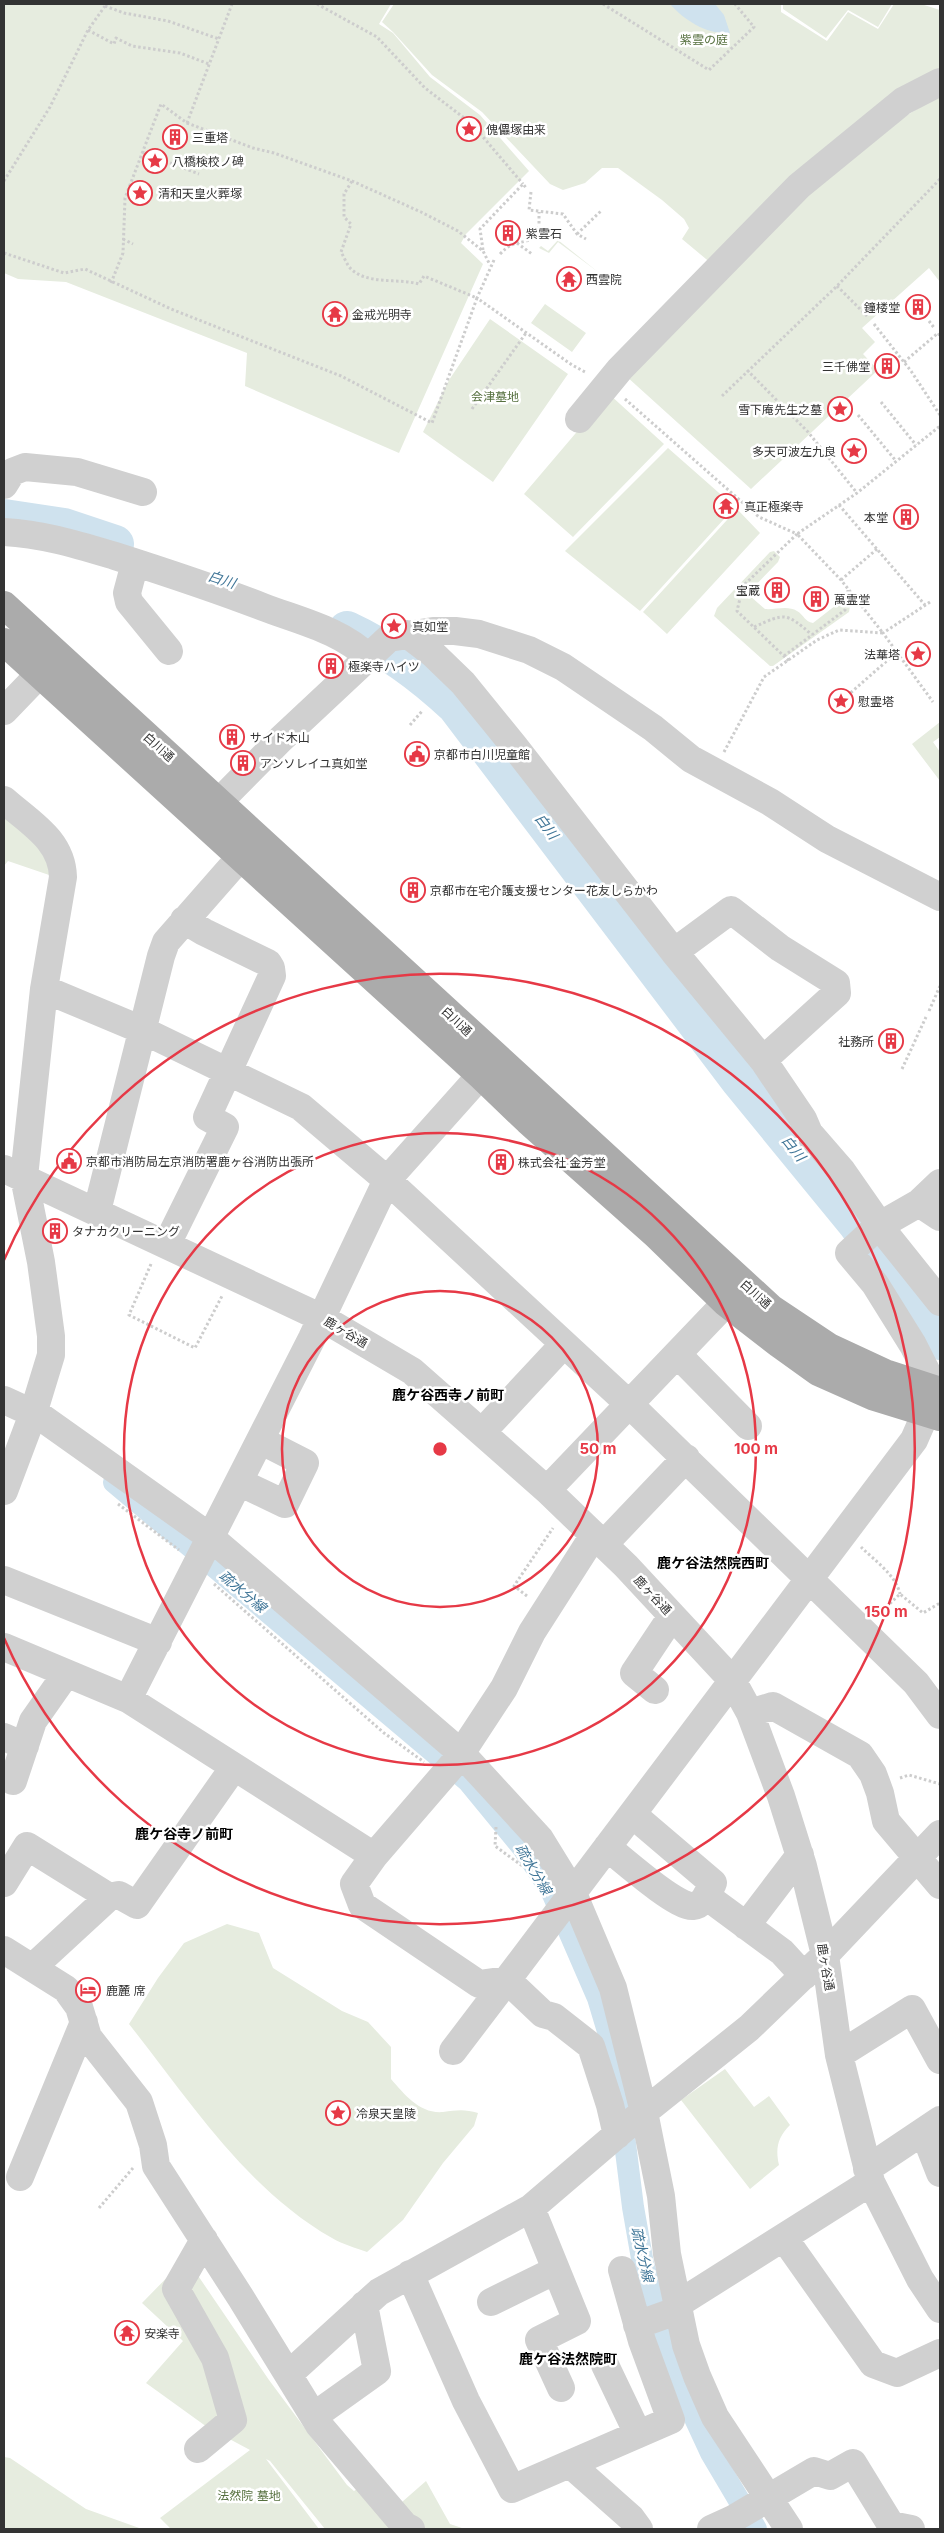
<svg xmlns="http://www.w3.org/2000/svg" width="944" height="2533" viewBox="0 0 944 2533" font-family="Inter,'Noto Sans JP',sans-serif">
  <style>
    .green { fill: #e6ecdf }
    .water { fill: #cfe2ee }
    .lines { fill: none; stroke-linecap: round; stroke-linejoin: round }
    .canal { stroke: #cfe2ee; stroke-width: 22 }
    .river { stroke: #cfe2ee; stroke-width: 38 }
    .path { stroke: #cdcdcd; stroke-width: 3; stroke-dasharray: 2.5 2.5; stroke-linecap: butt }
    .minor { stroke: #d0d0d0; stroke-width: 28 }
    .major { stroke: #ababab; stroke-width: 28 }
    .ring { fill: none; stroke: #e63946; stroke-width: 2.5 }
    .labels { text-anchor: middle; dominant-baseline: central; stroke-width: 5; stroke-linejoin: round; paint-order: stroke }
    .park-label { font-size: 12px; fill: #56703f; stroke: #fff }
    .poi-label { font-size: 12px; fill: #333; stroke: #fff; text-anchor: start }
    .street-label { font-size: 12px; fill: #333; stroke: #fff }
    .water-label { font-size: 14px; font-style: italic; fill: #3f7597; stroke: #fff }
    .neighbourhood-label { font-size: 14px; font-weight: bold; fill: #000; stroke: #fff }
    .centre { fill: #e63946; stroke: #fff; stroke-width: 2.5 }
    .ring-label { font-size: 15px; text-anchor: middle; font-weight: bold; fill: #e63946; stroke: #fff; stroke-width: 5; stroke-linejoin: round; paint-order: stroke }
  </style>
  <rect width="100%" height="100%" fill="#fff"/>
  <!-- green -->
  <path class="green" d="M4 4H391L379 24 393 33 430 77 480 115 529 171 466 234 461 243 483 264 399 453 245 386 247 353 66 282 18 279 4 273Z
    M394 4H781V12L827 41 848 12 878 29 894 4H921L940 10V76L712 264 682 239 689 228 684 219 662 200 618 168H602L585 183 563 190 550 184 482 112 432 75 393 32 382 22Z
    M783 4H892L878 27 848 10 826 38 783 9Z
    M940 95V282L929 268 862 328 875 342 863 354 878 370 751 489 626 376 729 262 891 125Z
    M558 240 598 272 558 242 549 253 539 248 541 246 548 251Z
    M545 304 586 333 572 352 531 323Z
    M490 319 568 374 493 482 423 432 449 380Z
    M609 394 664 444 573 537 524 494Z
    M668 448 735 507 640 611 565 551Z
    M737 509 760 533 667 634 643 612Z
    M774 551 780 557 778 562 750 591V596L765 609C775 610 788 605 797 611 804 615 805 622 813 623L840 602 844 601 850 606 849 612 773 666H770L714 616 717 608 770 552Z
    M940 722V737L933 742 940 752V781L912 744Z
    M4 814 46 852 52 876 8 861 4 866Z
    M227 1924 259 1933 273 1968 342 2011 368 2022 391 2047V2079C405 2095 420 2114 443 2112 457 2110 465 2109 478 2113L474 2126 443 2163 403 2220 367 2252C356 2248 342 2244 332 2238 245 2188 190 2101 129 2024L158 1978 184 1943Z
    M725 2069 754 2107 769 2096 790 2125C778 2137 775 2148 779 2165L750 2189 681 2100Z
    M186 2258 269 2380 347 2485 354 2491 357 2489 402 2502 426 2481 450 2524 465 2529H325L270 2461 266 2459 319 2529H171L160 2518 250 2450 207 2427 146 2383 183 2341 142 2303Z
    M4 2457 10 2458 86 2509 142 2529H4Z"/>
  <!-- water -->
  <path class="water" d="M670 4H715L724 15 730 33C707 35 684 20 670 4Z"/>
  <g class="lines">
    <!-- canal -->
    <path class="canal" d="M114 1482 468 1781 523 1848 552 1892 598 1998 613 2048 633 2207 643 2264 664 2332 686 2399 711 2453 756 2529"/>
    <!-- river -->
    <path class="river" d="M4 518 64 527 115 544
      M347 630C388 649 423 675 456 706L740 1081 857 1224 940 1341"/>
    <!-- path -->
    <path class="path" d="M317 4 377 37 425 88 472 124 523 184
      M603 4 709 70 754 27 735 4
      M105 6 124 13 168 21 219 39
      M88 30 114 44 116 38 132 46 180 53 209 64
      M187 123 232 4
      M142 152 199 174
      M4 181 50 107 88 30 105 6 103 4
      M531 192 529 210 563 214 577 234 586 239
      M577 234 602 210
      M123 239 133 244
      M517 243 532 254
      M483 250 480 229 523 184 527 189
      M4 253 64 273 85 269 171 309 341 376 432 423 477 298 424 276 419 284C397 278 368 285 351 269 347 265 344 257 341 252L351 224 344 217V194L352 181
      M500 254C516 237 523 247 539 234V212
      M494 260 477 298 572 365 587 373
      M111 283 123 253 125 198 161 104 187 123 253 148 274 153 352 181 421 212 458 231 483 251 490 265
      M837 286 868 317
      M929 321 935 329
      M874 324 911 371 940 415
      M904 362 938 333 940 336
      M747 370 808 432 857 493
      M722 396 837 286 940 179
      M625 399 759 517 797 534 743 586 737 611 789 661
      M881 402 916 445
      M472 409 526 333
      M858 415 896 461
      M839 505 925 605
      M841 580 877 549
      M930 602 883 633 933 702
      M754 627C785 613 786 612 812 635
      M784 656 845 610 848 601V590
      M847 696 897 652
      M410 725 423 710
      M724 752 764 677 817 640 839 630 883 633 841 580 797 534 857 493 940 426
      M929 1011 940 986
      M902 1069 926 1017
      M151 1264 129 1315 195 1348 222 1296
      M118 1504 179 1550
      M861 1547C874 1560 896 1575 900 1594
      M214 1584 384 1733 424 1762
      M527 1596 514 1586 553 1528
      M879 1614 900 1594 923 1613 940 1603
      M900 1778 909 1775 940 1784
      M496 1827 495 1846 521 1865 525 1859
      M99 2208 133 2168"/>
    <!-- minor -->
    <path class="minor" d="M579 419 620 369 799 186 903 101 940 82
      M4 485 12 472 25 467 77 472 143 492
      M4 532C43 534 78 545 115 556 165 572 214 588 263 607 299 621 341 630 369 658
      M135 563 127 593 129 602 169 651
      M407 634 433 654 463 683 515 747 674 952 763 1060 803 1119 809 1133 842 1171 888 1237 940 1302
      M4 711 55 658
      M4 800C30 823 62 840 63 877L44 989 24 1177 41 1262 51 1336V1355L33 1414 4 1491
      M202 819 281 739 389 638 433 631H455L479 634 529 650 563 667 653 728 691 759 770 802 827 839 940 897
      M674 952 731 910 780 948 836 983 837 993 763 1060
      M44 989 142 1030 301 1107 387 1180 629 1404 916 1683 940 1715
      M4 1169 322 1318 412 1371 547 1490 626 1566 732 1680 750 1713 781 1796 803 1866 825 1955 839 2055 871 2182 920 2279 940 2309
      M940 1183 919 1203 877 1227 849 1253 875 1284 913 1345 940 1398
      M919 1203 940 1217
      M97 1211 161 956 166 942 230 869 242 858
      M167 1244 225 1127 207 1117 272 976 271 968 268 963 204 932 184 920
      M677 1354 748 1426
      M4 1400 41 1417 210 1537 460 1752 540 1839 572 1891 613 1988 644 2112 661 2196 667 2254 686 2345 697 2376 715 2417 789 2529
      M482 1432 564 1344
      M239 1482 285 1504 305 1463 260 1440
      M547 1490 743 1285
      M604 1544 686 1458
      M4 1580 158 1642
      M4 1647 128 1699 374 1856 354 1884 362 1905 479 1984 507 1980 914 1440 936 1390
      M655 1690 634 1673 672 1616
      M128 1699 312 1338 387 1180 496 1058
      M750 1713 773 1706 860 1755 873 1774 880 1793 886 1821 940 1885
      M4 1737 25 1746
      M13 1781 33 1721 66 1674
      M607 1847C622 1859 677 1908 693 1906 704 1905 708 1892 713 1883L632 1814
      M374 1856 456 1761 504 1688 532 1632 594 1535
      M4 1883 27 1846 109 1897
      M706 1896 782 1952 804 1976
      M746 1926 800 1855
      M4 1950 66 1989 79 2007 88 2037 139 2102 153 2145 156 2166 241 2298 319 2425 405 2526 411 2529
      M33 1967 109 1897 119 1895 137 1905 234 1767
      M453 2051 507 1980 543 2014 554 2017 591 2046 610 2105 617 2135
      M839 2055 912 2009 940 2060
      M924 2132 940 2173
      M867 2169 940 2120
      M20 2177 84 2022
      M531 2208 577 2321 539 2340 561 2388
      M784 2238 873 2364 897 2373 940 2353
      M410 2274 466 2401 512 2489 671 2420 642 2341 622 2270
      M491 2302 556 2270
      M678 2304 871 2182
      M637 2325 679 2310
      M605 2365 638 2434
      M289 2374 379 2292 531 2208 634 2120 749 2028 825 1955 940 1834
      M314 2416 377 2371 364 2305
      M198 2449 233 2420 215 2358 176 2289 204 2240
      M570 2464 631 2518 639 2529
      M711 2529 733 2519 814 2471 830 2476 853 2463 891 2525 911 2529"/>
    <!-- major -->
    <path class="major" d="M4 605 772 1309 829 1347 885 1373 940 1391
      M4 642 481 1076 528 1121 655 1234 726 1303 779 1344 818 1372 872 1396 940 1417"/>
  </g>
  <!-- distance rings -->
  <g class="ring">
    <circle cx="440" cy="1449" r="158"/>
    <circle cx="440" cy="1449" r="316"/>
    <path d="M4 1260A475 475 0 1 1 4 1638"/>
  </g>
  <!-- icons -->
  <defs>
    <symbol id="sight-ring" viewBox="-11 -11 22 22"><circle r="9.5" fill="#fff" stroke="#e63946" stroke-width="1.5"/><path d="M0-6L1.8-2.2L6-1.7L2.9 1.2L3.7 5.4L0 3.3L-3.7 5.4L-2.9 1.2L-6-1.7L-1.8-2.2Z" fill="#e63946"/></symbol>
    <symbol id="building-ring" viewBox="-11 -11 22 22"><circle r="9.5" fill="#fff" stroke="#e63946" stroke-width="1.5"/><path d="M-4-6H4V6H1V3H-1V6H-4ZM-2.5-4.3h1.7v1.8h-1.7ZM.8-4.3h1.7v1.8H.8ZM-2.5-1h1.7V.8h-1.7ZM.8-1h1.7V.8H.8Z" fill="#e63946"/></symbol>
    <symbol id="temple-ring" viewBox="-11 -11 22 22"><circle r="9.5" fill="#fff" stroke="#e63946" stroke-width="1.5"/><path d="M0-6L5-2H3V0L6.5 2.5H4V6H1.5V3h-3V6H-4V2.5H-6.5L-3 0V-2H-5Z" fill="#e63946"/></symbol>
    <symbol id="civic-ring" viewBox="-11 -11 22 22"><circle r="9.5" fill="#fff" stroke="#e63946" stroke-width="1.5"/><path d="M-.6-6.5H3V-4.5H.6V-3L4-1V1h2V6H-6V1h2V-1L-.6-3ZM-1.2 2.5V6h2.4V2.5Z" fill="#e63946"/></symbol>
    <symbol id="hotel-ring" viewBox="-11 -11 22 22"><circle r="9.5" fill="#fff" stroke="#e63946" stroke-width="1.5"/><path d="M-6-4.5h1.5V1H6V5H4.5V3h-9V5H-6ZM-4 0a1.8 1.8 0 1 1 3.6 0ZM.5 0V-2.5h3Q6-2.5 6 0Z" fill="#e63946"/></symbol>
  </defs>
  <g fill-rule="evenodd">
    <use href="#sight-ring" x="455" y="115" width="28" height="28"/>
    <use href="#building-ring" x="161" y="123" width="28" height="28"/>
    <use href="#sight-ring" x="141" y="147" width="28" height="28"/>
    <use href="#sight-ring" x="126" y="179" width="28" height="28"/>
    <use href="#building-ring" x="494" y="219" width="28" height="28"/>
    <use href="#temple-ring" x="555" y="265" width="28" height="28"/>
    <use href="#building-ring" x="904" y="293" width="28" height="28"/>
    <use href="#temple-ring" x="321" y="300" width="28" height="28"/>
    <use href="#building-ring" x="873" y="352" width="28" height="28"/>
    <use href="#sight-ring" x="826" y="395" width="28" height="28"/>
    <use href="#sight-ring" x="840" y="437" width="28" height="28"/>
    <use href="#temple-ring" x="712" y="492" width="28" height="28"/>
    <use href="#building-ring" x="892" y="503" width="28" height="28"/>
    <use href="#building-ring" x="763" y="576" width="28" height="28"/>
    <use href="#building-ring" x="802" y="585" width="28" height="28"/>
    <use href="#sight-ring" x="380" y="612" width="28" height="28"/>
    <use href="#sight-ring" x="904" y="640" width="28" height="28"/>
    <use href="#building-ring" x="317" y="652" width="28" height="28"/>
    <use href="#sight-ring" x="827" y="687" width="28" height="28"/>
    <use href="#building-ring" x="218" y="723" width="28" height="28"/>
    <use href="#civic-ring" x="403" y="740" width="28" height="28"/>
    <use href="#building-ring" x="229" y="749" width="28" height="28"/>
    <use href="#building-ring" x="399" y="876" width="28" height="28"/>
    <use href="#building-ring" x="877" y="1027" width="28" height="28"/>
    <use href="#civic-ring" x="55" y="1147" width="28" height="28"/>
    <use href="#building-ring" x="487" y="1148" width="28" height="28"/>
    <use href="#building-ring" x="41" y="1217" width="28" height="28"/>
    <use href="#hotel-ring" x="74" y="1976" width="28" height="28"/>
    <use href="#sight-ring" x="324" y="2099" width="28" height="28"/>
    <use href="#temple-ring" x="113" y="2319" width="28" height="28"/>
  </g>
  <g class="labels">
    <!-- park labels -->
    <g class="park-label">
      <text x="704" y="39">紫雲の庭</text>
      <text x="495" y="396">会津墓地</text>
      <text x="249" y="2495">法然院 墓地</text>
    </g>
    <!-- poi labels -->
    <g class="poi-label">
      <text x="486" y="129">傀儡塚由来</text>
      <text x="192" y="137">三重塔</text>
      <text x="172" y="161">八橋検校ノ碑</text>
      <text x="158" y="193">清和天皇火葬塚</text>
      <text x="526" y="233">紫雲石</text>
      <text x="586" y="279">西雲院</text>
      <text x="900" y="307" text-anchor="end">鐘楼堂</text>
      <text x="352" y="314">金戒光明寺</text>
      <text x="870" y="366" text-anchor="end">三千佛堂</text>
      <text x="822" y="409" text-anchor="end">雪下庵先生之墓</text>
      <text x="836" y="451" text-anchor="end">多天可波左九良</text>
      <text x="744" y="506">真正極楽寺</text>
      <text x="888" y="517" text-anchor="end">本堂</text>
      <text x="760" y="590" text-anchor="end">宝蔵</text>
      <text x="834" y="599">萬霊堂</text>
      <text x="412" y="626">真如堂</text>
      <text x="900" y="654" text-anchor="end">法華塔</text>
      <text x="348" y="666">極楽寺ハイツ</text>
      <text x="858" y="701">慰霊塔</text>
      <text x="250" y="737">サイド木山</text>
      <text x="434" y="754">京都市白川児童館</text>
      <text x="260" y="763">アンソレイユ真如堂</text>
      <text x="430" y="890">京都市在宅介護支援センター花友しらかわ</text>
      <text x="874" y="1041" text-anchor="end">社務所</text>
      <text x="86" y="1161">京都市消防局左京消防署鹿ヶ谷消防出張所</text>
      <text x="518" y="1162">株式会社 金芳堂</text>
      <text x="72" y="1231">タナカクリーニング</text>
      <text x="106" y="1990">鹿麓 席</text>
      <text x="356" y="2113">冷泉天皇陵</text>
      <text x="144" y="2333">安楽寺</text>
    </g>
    <!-- street labels -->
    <g class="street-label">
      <text transform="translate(159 747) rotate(42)">白川通</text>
      <text transform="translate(457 1021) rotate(43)">白川通</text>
      <text transform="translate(756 1294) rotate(42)">白川通</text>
      <text transform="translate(346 1332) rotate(31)">鹿ヶ谷通</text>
      <text transform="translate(653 1595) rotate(47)">鹿ヶ谷通</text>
      <text transform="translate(826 1967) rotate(80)">鹿ヶ谷通</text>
    </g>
    <!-- water labels -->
    <g class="water-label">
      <text transform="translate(222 579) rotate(18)">白川</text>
      <text transform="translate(547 826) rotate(53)">白川</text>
      <text transform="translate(794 1148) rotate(51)">白川</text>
      <text transform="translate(243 1591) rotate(40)">疏水分線</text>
      <text transform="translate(534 1869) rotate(59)">疏水分線</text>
      <text transform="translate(643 2254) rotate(77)">疏水分線</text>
    </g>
    <!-- neighbourhood labels -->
    <g class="neighbourhood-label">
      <text x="448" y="1394">鹿ケ谷西寺ノ前町</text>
      <text x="713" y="1562">鹿ケ谷法然院西町</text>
      <text x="184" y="1833">鹿ケ谷寺ノ前町</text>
      <text x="568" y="2358">鹿ケ谷法然院町</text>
    </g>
  </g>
  <circle cx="440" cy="1449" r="8" class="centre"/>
  <g class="ring-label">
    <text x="598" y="1454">50 m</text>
    <text x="756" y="1454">100 m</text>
    <text x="886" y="1617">150 m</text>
  </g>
  <!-- border -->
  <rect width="944" height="2533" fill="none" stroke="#333333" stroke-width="10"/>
</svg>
